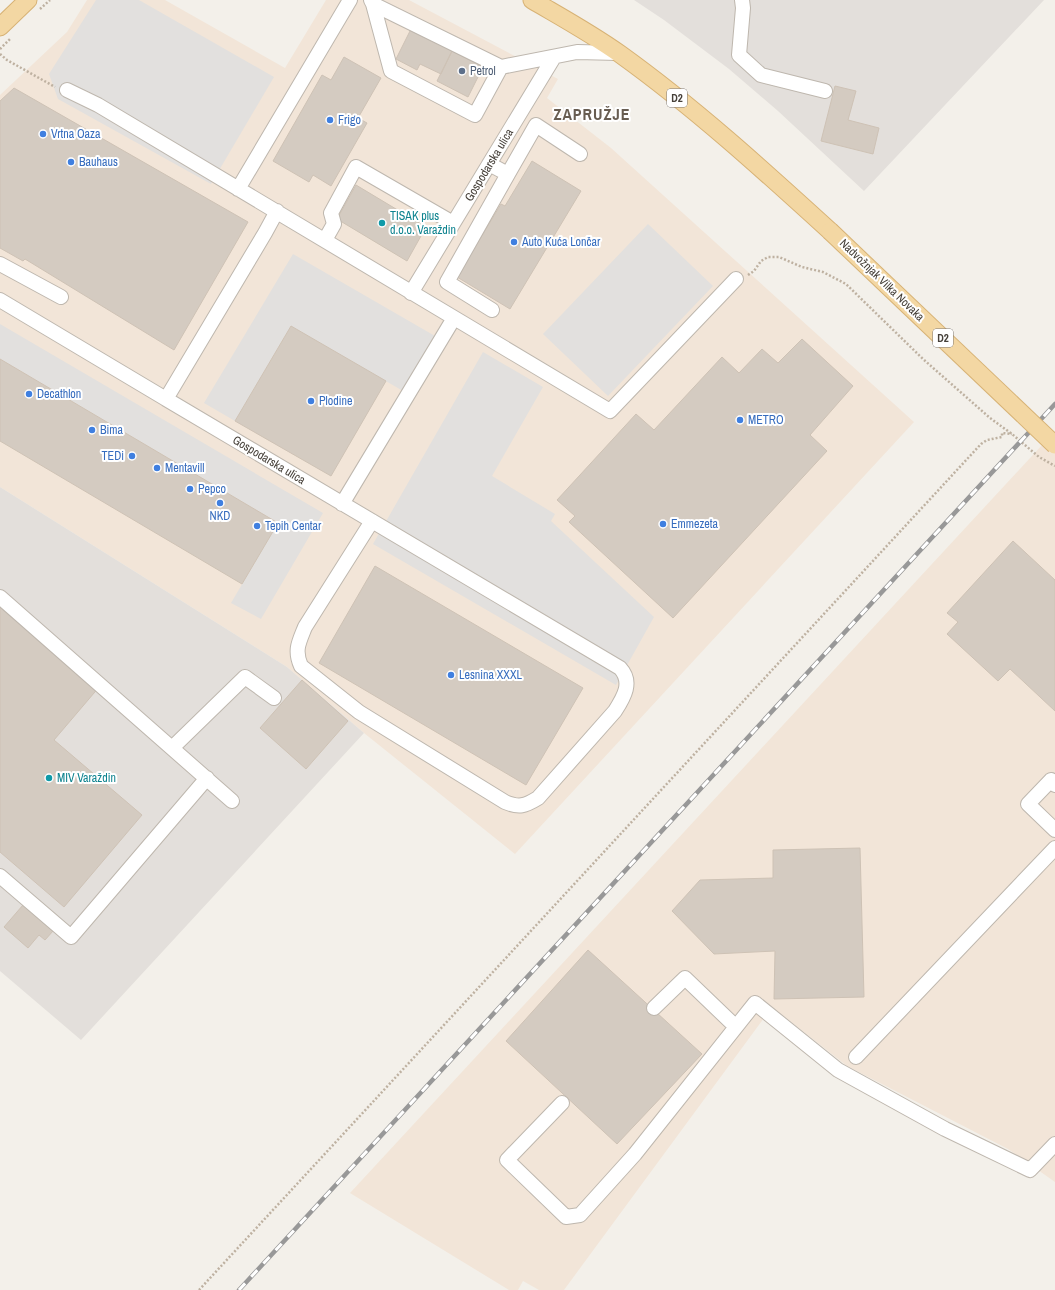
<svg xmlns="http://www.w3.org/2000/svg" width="1055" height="1290" viewBox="0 0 1055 1290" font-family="'Archivo Narrow',sans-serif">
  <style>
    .commercial { fill: #f2e5d8 }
    .industrial { fill: #e3dfdb }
    .parking { fill: #e2e0de }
    .building { fill: #d4cbc1; stroke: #cec2b5 }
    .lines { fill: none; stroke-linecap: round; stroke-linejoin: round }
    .minor-casing { stroke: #beb7ae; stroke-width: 16 }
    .major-casing { stroke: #d7b275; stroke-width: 19 }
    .path { stroke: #beb1a1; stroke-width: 2.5; stroke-dasharray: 2 2; stroke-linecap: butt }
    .minor { stroke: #fff; stroke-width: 14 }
    .major { stroke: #f3d7a3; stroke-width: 17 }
    .rail-casing { stroke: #989898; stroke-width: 4.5 }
    .rail { stroke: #fff; stroke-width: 3; stroke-dasharray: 9; stroke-linecap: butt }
    .major-bridge-casing { stroke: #d7b275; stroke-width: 19; stroke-linecap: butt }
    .major-bridge { stroke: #f3d7a3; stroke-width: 17 }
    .service-dot { fill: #5c6f8a; stroke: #fff; stroke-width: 1.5 }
    .shop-dot { fill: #3f7fe0; stroke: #fff; stroke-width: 1.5 }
    .culture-dot { fill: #0f9aa8; stroke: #fff; stroke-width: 1.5 }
    .labels { text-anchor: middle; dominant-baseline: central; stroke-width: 4; stroke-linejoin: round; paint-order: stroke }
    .shield { fill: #fff; stroke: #7e7974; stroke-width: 1 }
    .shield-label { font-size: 11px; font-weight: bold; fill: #464039 }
    .service-label { font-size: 12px; fill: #4e5e75; stroke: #fff; text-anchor: start }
    .shop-label { font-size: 12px; fill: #366cbe; stroke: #fff; text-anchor: start }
    .street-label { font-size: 12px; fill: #464039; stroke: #fff }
    .culture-label { font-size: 12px; fill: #0d838f; stroke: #fff; text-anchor: start }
    .district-label { font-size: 16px; font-weight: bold; letter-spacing: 1px; fill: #685d51; stroke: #fff }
  </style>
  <rect width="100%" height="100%" fill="#f3f0ea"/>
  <!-- commercial -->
  <path class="commercial" d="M87 0H165L285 68 326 0H409L558 79 547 98 611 148 914 422 515 854 364 733 287 667 0 487V95L67 32Z
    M1055 431V1182L1008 1149 847 1066 772 1007 564 1290H539L523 1281 518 1290H509L350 1193Z"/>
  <!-- industrial -->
  <path class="industrial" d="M634 0H1044L864 191 778 111 729 69 664 20Z
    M0 487 287 667 364 733 81 1040 0 971Z"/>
  <!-- parking -->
  <path class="parking" d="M96 0H139L274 77 211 184 58 99 49 74Z
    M648 224 713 286 608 396 543 334Z
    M293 254 435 336 403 391 291 326 235 421 204 403Z
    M0 324 323 513 261 619 231 603 278 523 0 359Z
    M483 352 543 387 492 476 555 514 551 521 654 617 616 685 373 544Z"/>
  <!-- building -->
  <path class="building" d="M415 21 431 40 452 51 441 74 420 64 417 70 396 59Z
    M452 51 483 67 468 97 437 81Z
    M344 57 381 78 358 118 367 123 331 186 313 175 309 182 273 161 322 75 331 80Z
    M835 86 856 91 848 120 879 128 873 154 821 141Z
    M14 88 248 222 174 350 25 259 23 261 0 248V101Z
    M532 161 581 191 510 309 457 277 501 204 505 206Z
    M356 185 426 227 407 261 337 219Z
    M291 326 386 381 331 476 235 421Z
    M802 339 853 386 810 435 827 451 673 618 569 522 575 516 557 500 636 414 654 430 722 357 739 373 762 349 778 363Z
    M0 359 278 523 242 584 0 441Z
    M1013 541 1055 580V711L1010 669 998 681 947 634 958 622 947 613Z
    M375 566 583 688 526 785 319 663Z
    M0 604 100 686 54 740 142 815 64 907 0 852Z
    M302 680 348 721 306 769 260 728Z
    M860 848 864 997 774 999 775 951 714 954 672 911 700 880 773 878V850Z
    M23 905 53 931 45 940 39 935 28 948 4 927Z
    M588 950 702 1054 617 1144 506 1041Z"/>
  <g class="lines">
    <defs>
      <path id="minor" d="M371 0 373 4 501 67 577 52 618 53
        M742 0 743 8 739 55 761 75 825 91
        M373 4 391 71 475 115 501 67
        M67 90 98 105 610 411 736 279
        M489 164 508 174 536 125 580 154
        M238 189 350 0
        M325 240 334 224 331 213 356 167 453 223
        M0 264 61 297
        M411 293 554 57
        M0 300 166 399 265 233 277 211
        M492 310 447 282 508 174
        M166 399 620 668C633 682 624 697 615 711L538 798C525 806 519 808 505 802L359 712 301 666C294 650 299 642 305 627L372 521
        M342 504 454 318
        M0 597 232 801
        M172 748 245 677 274 698
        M1055 785 1051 780 1028 804 1055 830
        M0 876 71 937 207 778
        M654 1008 685 978 736 1027
        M856 1057 1055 848
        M562 1103 507 1160 566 1217 580 1215 635 1154 755 1003 838 1070 945 1129 1030 1170 1055 1144"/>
      <path id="major" d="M532 0C561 17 592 34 620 54 695 108 762 169 830 231
        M0 27 28 0"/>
    </defs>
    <!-- minor casing -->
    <use href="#minor" class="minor-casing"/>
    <!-- major casing -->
    <use href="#major" class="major-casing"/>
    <!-- path -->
    <path class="path" d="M40 9 50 0
      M0 49 10 39
      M0 54 7 60 55 87
      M748 275 754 271 761 261 768 257H779L802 267 823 272 846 284 923 359 990 418 1012 434 1039 457 1055 466
      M199 1290 981 444 987 440 1002 437V433L1012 434"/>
    <!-- minor -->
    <use href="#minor" class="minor"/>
    <!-- major -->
    <use href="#major" class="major"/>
    <defs>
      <path id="rail" d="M239 1290 1055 404"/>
    </defs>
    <!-- rail casing -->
    <use href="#rail" class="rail-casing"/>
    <!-- rail -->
    <use href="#rail" class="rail"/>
    <defs>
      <path id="major-bridge" d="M830 231 1055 445"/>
    </defs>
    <!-- major-bridge casing -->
    <use href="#major-bridge" class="major-bridge-casing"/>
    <!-- major-bridge -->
    <use href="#major-bridge" class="major-bridge"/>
  </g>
  <!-- markers -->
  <circle class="service-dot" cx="462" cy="71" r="4"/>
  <g class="shop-dot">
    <circle cx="330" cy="120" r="4"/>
    <circle cx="43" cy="134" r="4"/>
    <circle cx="71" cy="162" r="4"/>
    <circle cx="514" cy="242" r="4"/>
    <circle cx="29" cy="394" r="4"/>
    <circle cx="311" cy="401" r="4"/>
    <circle cx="740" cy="420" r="4"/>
    <circle cx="92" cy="430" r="4"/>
    <circle cx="132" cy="456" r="4"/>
    <circle cx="157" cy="468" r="4"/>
    <circle cx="190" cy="489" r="4"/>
    <circle cx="220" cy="503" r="4"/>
    <circle cx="663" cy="524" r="4"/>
    <circle cx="257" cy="526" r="4"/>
    <circle cx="451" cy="675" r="4"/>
  </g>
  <g class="culture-dot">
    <circle cx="382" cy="223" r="4"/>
    <circle cx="49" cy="778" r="4"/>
  </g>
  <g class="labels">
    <!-- shield labels -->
    <g class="shield">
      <rect x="667" y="89" width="20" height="18" rx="3"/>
      <rect x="933" y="329" width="20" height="18" rx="3"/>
    </g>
    <g class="shield-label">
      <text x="677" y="98">D2</text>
      <text x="943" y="338">D2</text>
    </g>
    <!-- service labels -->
    <g class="service-label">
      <text x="470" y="71">Petrol</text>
    </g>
    <!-- shop labels -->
    <g class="shop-label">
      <text x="338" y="120">Frigo</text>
      <text x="51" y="134">Vrtna Oaza</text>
      <text x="79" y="162">Bauhaus</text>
      <text x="522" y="242">Auto Kuća Lončar</text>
      <text x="37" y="394">Decathlon</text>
      <text x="319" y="401">Plodine</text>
      <text x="748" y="420">METRO</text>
      <text x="100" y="430">Bima</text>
      <text x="124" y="456" text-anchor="end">TEDi</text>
      <text x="165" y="468">Mentavill</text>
      <text x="198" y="489">Pepco</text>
      <text x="220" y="516" text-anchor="middle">NKD</text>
      <text x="671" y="524">Emmezeta</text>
      <text x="265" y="526">Tepih Centar</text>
      <text x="459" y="675">Lesnina XXXL</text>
    </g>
    <!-- street labels -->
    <g class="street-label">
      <text transform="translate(489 165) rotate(-59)">Gospodarska ulica</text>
      <text transform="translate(882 280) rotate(44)">Nadvožnjak Vilka Novaka</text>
      <text transform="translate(269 460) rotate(31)">Gospodarska ulica</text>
    </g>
    <!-- culture labels -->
    <g class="culture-label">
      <text x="390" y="216">TISAK plus<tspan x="390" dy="14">d.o.o. Varaždin</tspan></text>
      <text x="57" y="778">MIV Varaždin</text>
    </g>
    <!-- district labels -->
    <g class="district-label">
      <text x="592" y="114">ZAPRUŽJE</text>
    </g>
  </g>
</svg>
